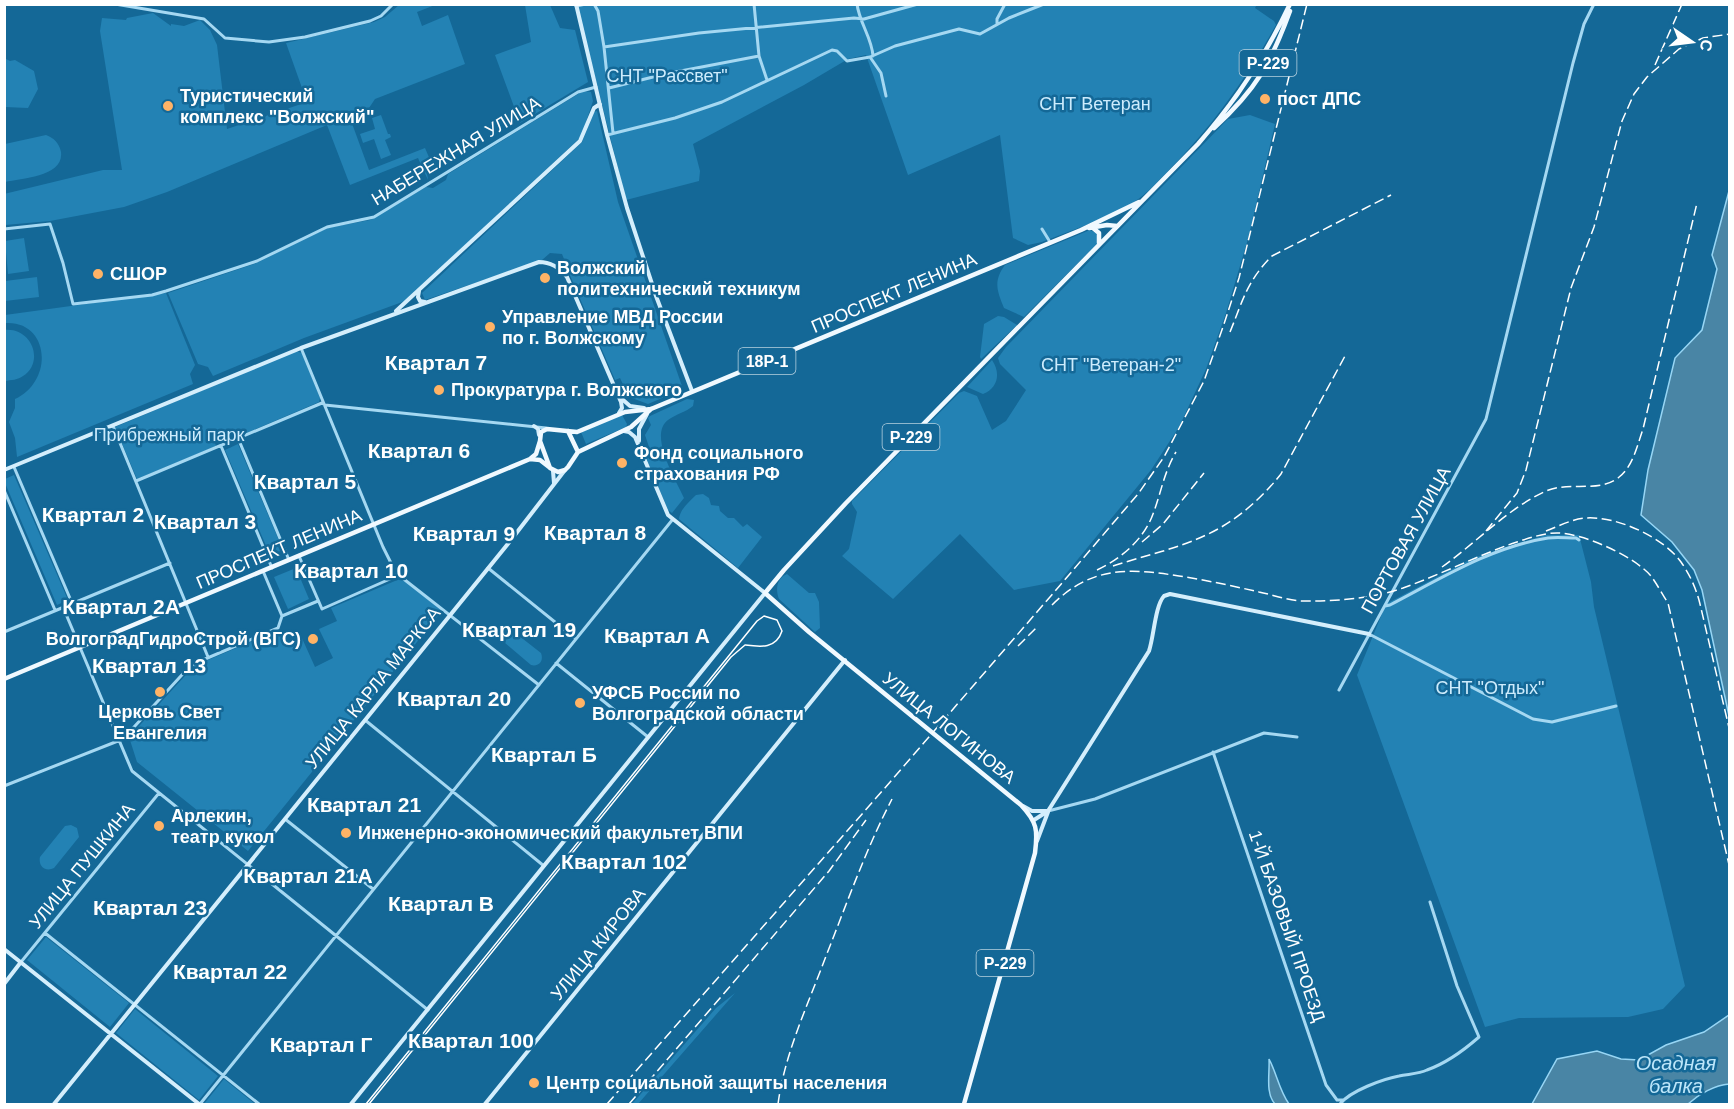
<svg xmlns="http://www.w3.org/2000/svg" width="1734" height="1109" viewBox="0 0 1734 1109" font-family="Arial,sans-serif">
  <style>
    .green { fill: #2382b4 }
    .water { fill: #4985a5; stroke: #97d6f5; stroke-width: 1.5 }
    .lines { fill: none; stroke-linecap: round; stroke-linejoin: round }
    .street { stroke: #a5d8f2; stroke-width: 3 }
    .secondary { stroke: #d4eefc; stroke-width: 4 }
    .primary { stroke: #f0f9ff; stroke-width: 4.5 }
    .tram { stroke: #fff; stroke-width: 1.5 }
    .rail { stroke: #fff; stroke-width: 1.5; stroke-dasharray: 10 4.5; stroke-linecap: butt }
    .poi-dot { fill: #ffb366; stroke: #146897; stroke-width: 2 }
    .labels { text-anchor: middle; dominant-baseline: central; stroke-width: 5; stroke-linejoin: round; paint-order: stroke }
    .shield { fill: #146897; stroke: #b8d2e0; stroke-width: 1.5 }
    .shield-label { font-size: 16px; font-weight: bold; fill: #fff }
    .park-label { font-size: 18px; fill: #cdecfd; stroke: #146897 }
    .poi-label { font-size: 18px; font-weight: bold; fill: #fff; stroke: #146897; text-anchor: start }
    .street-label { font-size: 18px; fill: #fff; stroke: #146897 }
    .water-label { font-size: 20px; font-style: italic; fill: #bde6fa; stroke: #146897 }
    .quarter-label { font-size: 21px; font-weight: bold; fill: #fff; stroke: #146897 }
  </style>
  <rect width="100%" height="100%" fill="#146897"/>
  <!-- green -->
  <path class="green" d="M1050 4H1257L1255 8 1274 21 1276 25C1246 79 1212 127 1168 171 1157 182 1147 194 1134 202 1106 219 1073 230 1042 242L1028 245 1013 238 1000 135 908 175 866 55 848 59 804 85 693 144 700 171 699 181 626 200 577 5H1045L1026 11Z
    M399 5H435L417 12 422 26 448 15 465 64 375 99 367 111 350 118 369 170 425 148 434 169 427 173 428 180 418 158 350 185 327 125 167 192 124 207 50 221 5 225 4 194 103 170H122L100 31 102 18 126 20 127 18 153 13 171 26V24L184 26 200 20 210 30 217 45 227 129 307 102 286 43 374 22 385 17Z
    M525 5H550L560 28 575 30 588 82 520 123 495 55 531 42Z
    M6 59 10 61 15 60 34 71 38 89 28 108 5 107Z
    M583 91 591 92 593 101 581 137 405 301 304 338 213 376 208 367 198 364 168 293 254 264 327 228 370 220 426 187 433 188 446 180 448 174Z
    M597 111 618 202 683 389 648 404 629 397 620 378 615 380 569 273 562 265 564 259 562 254 550 253 542 260 425 300 422 293 582 142 594 112Z
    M381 115 388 134H390L391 137 385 140 391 155 381 159 374 139 363 143 360 134 375 129 372 118Z
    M1250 115 1275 124 1248 239 1226 313 1206 369 1179 427 1151 470 1060 581 1014 590 960 534 893 599 842 556 849 549 857 512 852 504V501L959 393 964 391 977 396 992 430 1006 421 1026 390 1000 364 998 358 1006 347 1224 123 1228 119Z
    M46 135C54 138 59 143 61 152 64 177 22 178 5 182V144Z
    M1090 230 1096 233 1098 238 1097 244 1024 317 1004 308C997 291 993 281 1005 265Z
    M24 238 29 271 8 274 5 241Z
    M37 277 39 297 5 301V281Z
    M166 293 195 365 190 374 193 384 17 457 15 438 9 422 15 408V399C55 380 49 320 5 323V315Z
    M998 316 1004 317 1017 325 981 359 980 357 984 324Z
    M4 330C32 327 45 362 23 376 18 380 11 380 5 381Z
    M296 351 302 353 320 398 319 402 242 435 239 430 214 440 216 446 137 479 115 427Z
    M992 360C1001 373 998 388 983 394L967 387Z
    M687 399 694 400 693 406C686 412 676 414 668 420 648 435 676 480 684 498L672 513 668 510 647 460V456L651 453 645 435 651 425 648 418 650 416Z
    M622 415 627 424 626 427 586 444 581 432Z
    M238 444 283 550 270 555 225 450Z
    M14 475 68 600 57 605 5 483V479Z
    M703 494 709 498 711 505 719 506 720 511 728 518H734L743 527 747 524 762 537 738 568 679 519C680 509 689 502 696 495Z
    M1545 535H1579L1591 582 1594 607 1685 986 1663 1009 1628 1017 1519 1018 1485 1027 1357 675 1386 604 1473 558Z
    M296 568 309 599 288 609 274 577Z
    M787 574 809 593H815L819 602 820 628 815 632 779 599C775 589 777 578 787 574Z
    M402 578 442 611 248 851 137 762 129 737 194 666 278 630 284 643 301 636 315 667 333 658 319 629 337 621 331 608Z
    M505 625 541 653C544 661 539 667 531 665L498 637V630Z
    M71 825 77 828 79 837 54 868C46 872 38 867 40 857L65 826Z
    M46 937 129 1003 110 1027 27 960Z
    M735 993 638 1104H632L716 1008Z
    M135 1009 218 1076 199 1100 116 1033Z
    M224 1079 255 1104H204Z"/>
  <!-- water -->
  <path class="water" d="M1729 191V716L1702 590 1694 570 1672 542 1641 515 1648 470 1675 358 1702 330 1717 269 1712 255Z
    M1729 1015V1084C1715 1085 1699 1094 1688 1104H1532L1557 1059 1597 1051 1621 1059 1639 1060 1666 1045 1704 1032Z
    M1269 1059C1277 1074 1279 1090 1289 1104H1275C1265 1093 1270 1073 1269 1059Z"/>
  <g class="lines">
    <!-- street -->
    <path class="street" d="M115 4 204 19 225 38 269 42 305 37 370 21 381 16 393 4
      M594 4 598 11 604 47 613 133
      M754 4 759 56 767 80
      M857 4C859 22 872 38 873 56
      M576 6 586 4
      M997 24V19L1005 4
      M604 47 699 33 854 18 864 19 918 4
      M870 57 881 73 886 96
      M609 88 665 74 759 56
      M607 135 675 118 722 102 832 50 837 51 847 61 870 57 895 46 959 29 980 34 1009 18 1044 4
      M4 229 50 224 63 263 73 304 152 295 166 291 257 261 327 227 374 217 578 92 596 87
      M1042 229 1050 242
      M301 348 383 547 396 573 539 685
      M113 426 208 657
      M238 438 289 560
      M221 446 272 568
      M14 467 72 603
      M136 481 322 403 325 405 546 428
      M4 490 55 610
      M299 556 322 609 399 575
      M488 568 576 639
      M263 571 282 616
      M1385 606 1390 605C1440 579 1491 547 1548 538 1557 537 1567 538 1576 538L1579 540
      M63 607 132 771 428 1010
      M282 616 318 601
      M4 632 170 563
      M1369 634 1533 719 1552 722 1616 706
      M556 663 648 737
      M1339 690 1486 419 1573 63 1584 24 1594 4
      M365 720 544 866
      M1213 752 1326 1085 1337 1100H1344
      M4 786 123 739 191 665 278 628 282 616
      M1048 811 1095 799 1264 733 1297 737
      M285 819 373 889
      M45 933 259 1104
      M21 962 159 793
      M200 1104 673 519
      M1340 1104C1350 1091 1383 1079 1399 1076 1408 1074 1419 1074 1427 1070 1447 1063 1463 1051 1479 1037L1457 986 1430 902"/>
    <!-- secondary -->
    <path class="secondary" d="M576 4 607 135 627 208 656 296 692 391
      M419 291 418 297 420 301 425 302
      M396 311 580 141 594 108 600 104
      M622 399 630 406 644 408
      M534 426 538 429 539 435
      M639 441V429L647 414
      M4 470 301 348 539 262C550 262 560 268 567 277L621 402 622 408 619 413
      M553 471 554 483
      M1023 806 1032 811H1047
      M1034 820 1048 811 1149 651C1154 636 1155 606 1164 596L1170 594 1369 634
      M1037 841 1048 812
      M4 949 199 1104
      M4 984 21 962
      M54 1104 511 540 565 470
      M351 1104 765 593 668 515 635 437 629 432 624 431
      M485 1104 845 660"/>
    <!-- primary -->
    <path class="primary" d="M1214 128C1256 90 1271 63 1290 11
      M1089 228 1107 225 1117 226
      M1093 228 1099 233V243
      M651 409 631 427 578 452 568 467 565 470 558 472 550 468 540 441 541 432 547 429 577 432 625 412 651 409 1081 230 1139 202
      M568 431 578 452
      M530 459 540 460 549 467
      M4 679 530 459 536 454 540 441
      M964 1104 1035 853C1038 830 1037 822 1021 805L809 632 765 593 784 570 846 503 1198 144C1235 102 1266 55 1290 4"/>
    <!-- tram -->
    <path class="tram" d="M366 1104 757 621 764 616 777 620 782 631C776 649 761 647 745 645L731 657 369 1104"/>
    <!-- rail -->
    <path class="rail" d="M1655 65 1682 4
      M1230 332C1243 300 1247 281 1272 256L1391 195
      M1486 531 1517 493 1526 470 1571 288 1594 227 1622 121 1634 94 1647 77 1679 49 1703 38 1730 34
      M1546 531C1559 526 1572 519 1586 518 1617 516 1663 537 1681 562 1690 575 1696 588 1700 604L1730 732
      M1142 542 1163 524 1204 473
      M1113 566C1143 556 1177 549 1206 535 1235 522 1261 499 1281 474L1345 356
      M1442 567C1477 542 1507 509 1546 491 1569 481 1598 493 1618 478 1633 467 1637 446 1643 429L1697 203
      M1097 570C1121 559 1144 539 1153 514 1161 493 1164 472 1176 452
      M1052 605C1091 566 1129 568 1179 576 1206 580 1233 586 1259 592 1274 595 1289 601 1304 601 1337 601 1371 599 1403 588 1439 575 1473 558 1508 545 1524 540 1541 533 1557 533 1583 533 1634 556 1651 576 1657 584 1662 594 1668 603L1730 869
      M1018 646 1037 627
      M607 1104 884 789 1062 583 1138 494 1164 457 1204 381 1224 324 1239 278 1307 4
      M629 1104 829 871 866 820
      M778 1104C785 1052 808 1005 826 956 847 903 866 849 892 799"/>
  </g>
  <!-- markers -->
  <g class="poi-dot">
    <circle cx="1265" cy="99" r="6"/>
    <circle cx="168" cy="106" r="6"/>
    <circle cx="98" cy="274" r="6"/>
    <circle cx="545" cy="278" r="6"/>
    <circle cx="490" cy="327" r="6"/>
    <circle cx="439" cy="390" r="6"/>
    <circle cx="622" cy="463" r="6"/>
    <circle cx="313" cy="639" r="6"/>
    <circle cx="160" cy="692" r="6"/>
    <circle cx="580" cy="703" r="6"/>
    <circle cx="159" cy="826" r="6"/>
    <circle cx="346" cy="833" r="6"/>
    <circle cx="534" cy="1083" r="6"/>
  </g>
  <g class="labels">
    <!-- shield labels -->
    <g class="shield">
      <rect x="1239.5" y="50" width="57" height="26" rx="4.5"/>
      <rect x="738.5" y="348" width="57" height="26" rx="4.5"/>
      <rect x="882.5" y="424" width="57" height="26" rx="4.5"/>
      <rect x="976.5" y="950" width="57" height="26" rx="4.5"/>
    </g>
    <g class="shield-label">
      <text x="1268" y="63">Р-229</text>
      <text x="767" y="361">18Р-1</text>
      <text x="911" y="437">Р-229</text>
      <text x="1005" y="963">Р-229</text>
    </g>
    <!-- park labels -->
    <g class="park-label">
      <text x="667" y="76">СНТ "Рассвет"</text>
      <text x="1095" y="104">СНТ Ветеран</text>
      <text x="1111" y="365">СНТ "Ветеран-2"</text>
      <text x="169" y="435">Прибрежный парк</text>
      <text x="1490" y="688">СНТ "Отдых"</text>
    </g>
    <!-- poi labels -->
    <g class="poi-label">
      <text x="180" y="96">Туристический<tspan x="180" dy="21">комплекс "Волжский"</tspan></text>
      <text x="1277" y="99">пост ДПС</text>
      <text x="557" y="268">Волжский<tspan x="557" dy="21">политехнический техникум</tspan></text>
      <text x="110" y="274">СШОР</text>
      <text x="502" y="317">Управление МВД России<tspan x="502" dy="21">по г. Волжскому</tspan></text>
      <text x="451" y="390">Прокуратура г. Волжского</text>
      <text x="634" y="453">Фонд социального<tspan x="634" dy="21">страхования РФ</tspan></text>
      <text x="301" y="639" text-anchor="end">ВолгоградГидроСтрой (ВГС)</text>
      <text x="592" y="693">УФСБ России по<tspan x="592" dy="21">Волгоградской области</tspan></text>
      <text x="160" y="712" text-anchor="middle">Церковь Свет<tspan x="160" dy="21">Евангелия</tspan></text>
      <text x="171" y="816">Арлекин,<tspan x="171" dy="21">театр кукол</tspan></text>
      <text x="358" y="833">Инженерно-экономический факультет ВПИ</text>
      <text x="546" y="1083">Центр социальной защиты населения</text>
    </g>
    <!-- street labels -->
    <g class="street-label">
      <text transform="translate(456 151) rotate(-31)">НАБЕРЕЖНАЯ УЛИЦА</text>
      <text transform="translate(894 293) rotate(-23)">ПРОСПЕКТ ЛЕНИНА</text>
      <text transform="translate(1406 540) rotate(-61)">ПОРТОВАЯ УЛИЦА</text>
      <text transform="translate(279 549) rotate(-23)">ПРОСПЕКТ ЛЕНИНА</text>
      <text transform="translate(373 688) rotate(-51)">УЛИЦА КАРЛА МАРКСА</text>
      <text transform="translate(949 728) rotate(39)">УЛИЦА ЛОГИНОВА</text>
      <text transform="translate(82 866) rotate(-51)">УЛИЦА ПУШКИНА</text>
      <text transform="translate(1287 926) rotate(71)">1-Й БАЗОВЫЙ ПРОЕЗД</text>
      <text transform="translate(598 944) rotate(-51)">УЛИЦА КИРОВА</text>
    </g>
    <!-- water labels -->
    <g class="water-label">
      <text x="1676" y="1063">Осадная<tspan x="1676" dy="23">балка</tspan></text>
    </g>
    <!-- quarter labels -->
    <g class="quarter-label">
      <text x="436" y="362">Квартал 7</text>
      <text x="419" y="450">Квартал 6</text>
      <text x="305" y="481">Квартал 5</text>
      <text x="93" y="514">Квартал 2</text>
      <text x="205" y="521">Квартал 3</text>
      <text x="595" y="532">Квартал 8</text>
      <text x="464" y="533">Квартал 9</text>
      <text x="351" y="570">Квартал 10</text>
      <text x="121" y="606">Квартал 2А</text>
      <text x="519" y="629">Квартал 19</text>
      <text x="657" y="635">Квартал А</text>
      <text x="149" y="665">Квартал 13</text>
      <text x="454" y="698">Квартал 20</text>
      <text x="544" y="754">Квартал Б</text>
      <text x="364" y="804">Квартал 21</text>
      <text x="624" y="861">Квартал 102</text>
      <text x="308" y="875">Квартал 21А</text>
      <text x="441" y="903">Квартал В</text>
      <text x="150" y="907">Квартал 23</text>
      <text x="230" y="971">Квартал 22</text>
      <text x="471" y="1040">Квартал 100</text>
      <text x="321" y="1044">Квартал Г</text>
    </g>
  </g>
  <!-- border -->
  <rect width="1734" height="1109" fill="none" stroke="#ffffff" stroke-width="12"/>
  <!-- north arrow -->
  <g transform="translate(1692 42) rotate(104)" stroke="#146897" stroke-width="4.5" paint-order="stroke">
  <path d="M0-4.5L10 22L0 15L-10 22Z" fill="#ffffff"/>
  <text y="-9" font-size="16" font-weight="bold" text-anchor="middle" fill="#ffffff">С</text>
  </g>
</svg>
